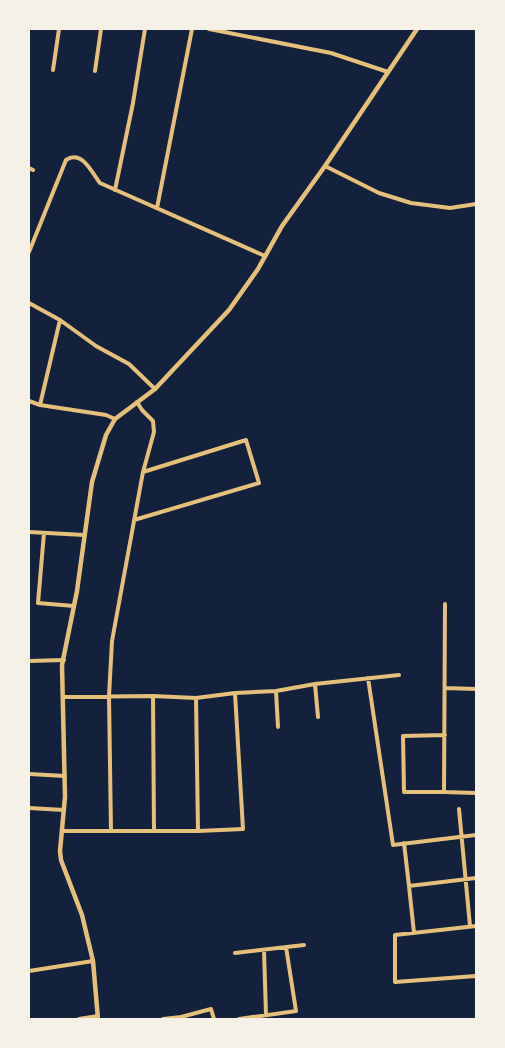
<svg xmlns="http://www.w3.org/2000/svg" width="505" height="1048" viewBox="0 0 505 1048" font-family="'Fira Sans',sans-serif">
  <style>
    .lines { fill: none; stroke-linecap: round; stroke-linejoin: round }
    .minor { stroke: #e5c07b; stroke-width: 4 }
    .tertiary { stroke: #e5c07b; stroke-width: 4.5 }
  </style>
  <rect width="100%" height="100%" fill="#14213d"/>
  <g class="lines">
    <!-- minor -->
    <path class="minor" d="M209 29 331 53 388 72
      M53 70 59 29
      M95 71 101 29
      M325 166 379 193 411 203 450 208 476 204
      M29 168 33 170
      M115 190 133 103 145 29
      M157 208 192 29
      M29 252 66 160C82 149 92 173 100 183L265 256
      M29 303 60 320 96 346 129 364 155 389
      M29 401 40 405 106 415 115 419
      M40 405 60 320
      M134 520 259 483 246 440 143 472
      M29 532 84 535
      M44 533 38 603 74 606
      M445 604 444 792 476 793
      M29 661 64 660
      M368 678 393 845 476 835
      M315 684 399 675
      M445 688 476 689
      M276 691 278 727
      M235 693 276 691 315 684 318 717
      M153 696 154 831
      M196 698 198 831
      M29 774 65 776
      M444 792H404L403 736 445 735
      M29 808 64 810
      M459 809 470 926
      M63 831H198L243 829 235 693 196 698 153 696 63 697
      M111 831 109 696 112 641 143 472 154 432 153 421 142 410 137 402
      M404 843 409 886
      M476 926 395 935V982L476 976
      M414 933 409 886 476 878
      M264 950 266 1015
      M235 953 304 945
      M29 971 93 961
      M79 1019 98 1016
      M163 1019 181 1017 211 1009 214 1019
      M239 1019 296 1011 286 947"/>
    <!-- tertiary -->
    <path class="tertiary" d="M98 1019 93 961 82 915 61 860 60 851 65 797 62 665 77 591 92 482 106 435 115 419 155 389 229 310 258 269 282 226 325 166 417 29"/>
  </g>
  <!-- border -->
  <rect width="505" height="1048" fill="none" stroke="#f6f1e7" stroke-width="60"/>
</svg>
